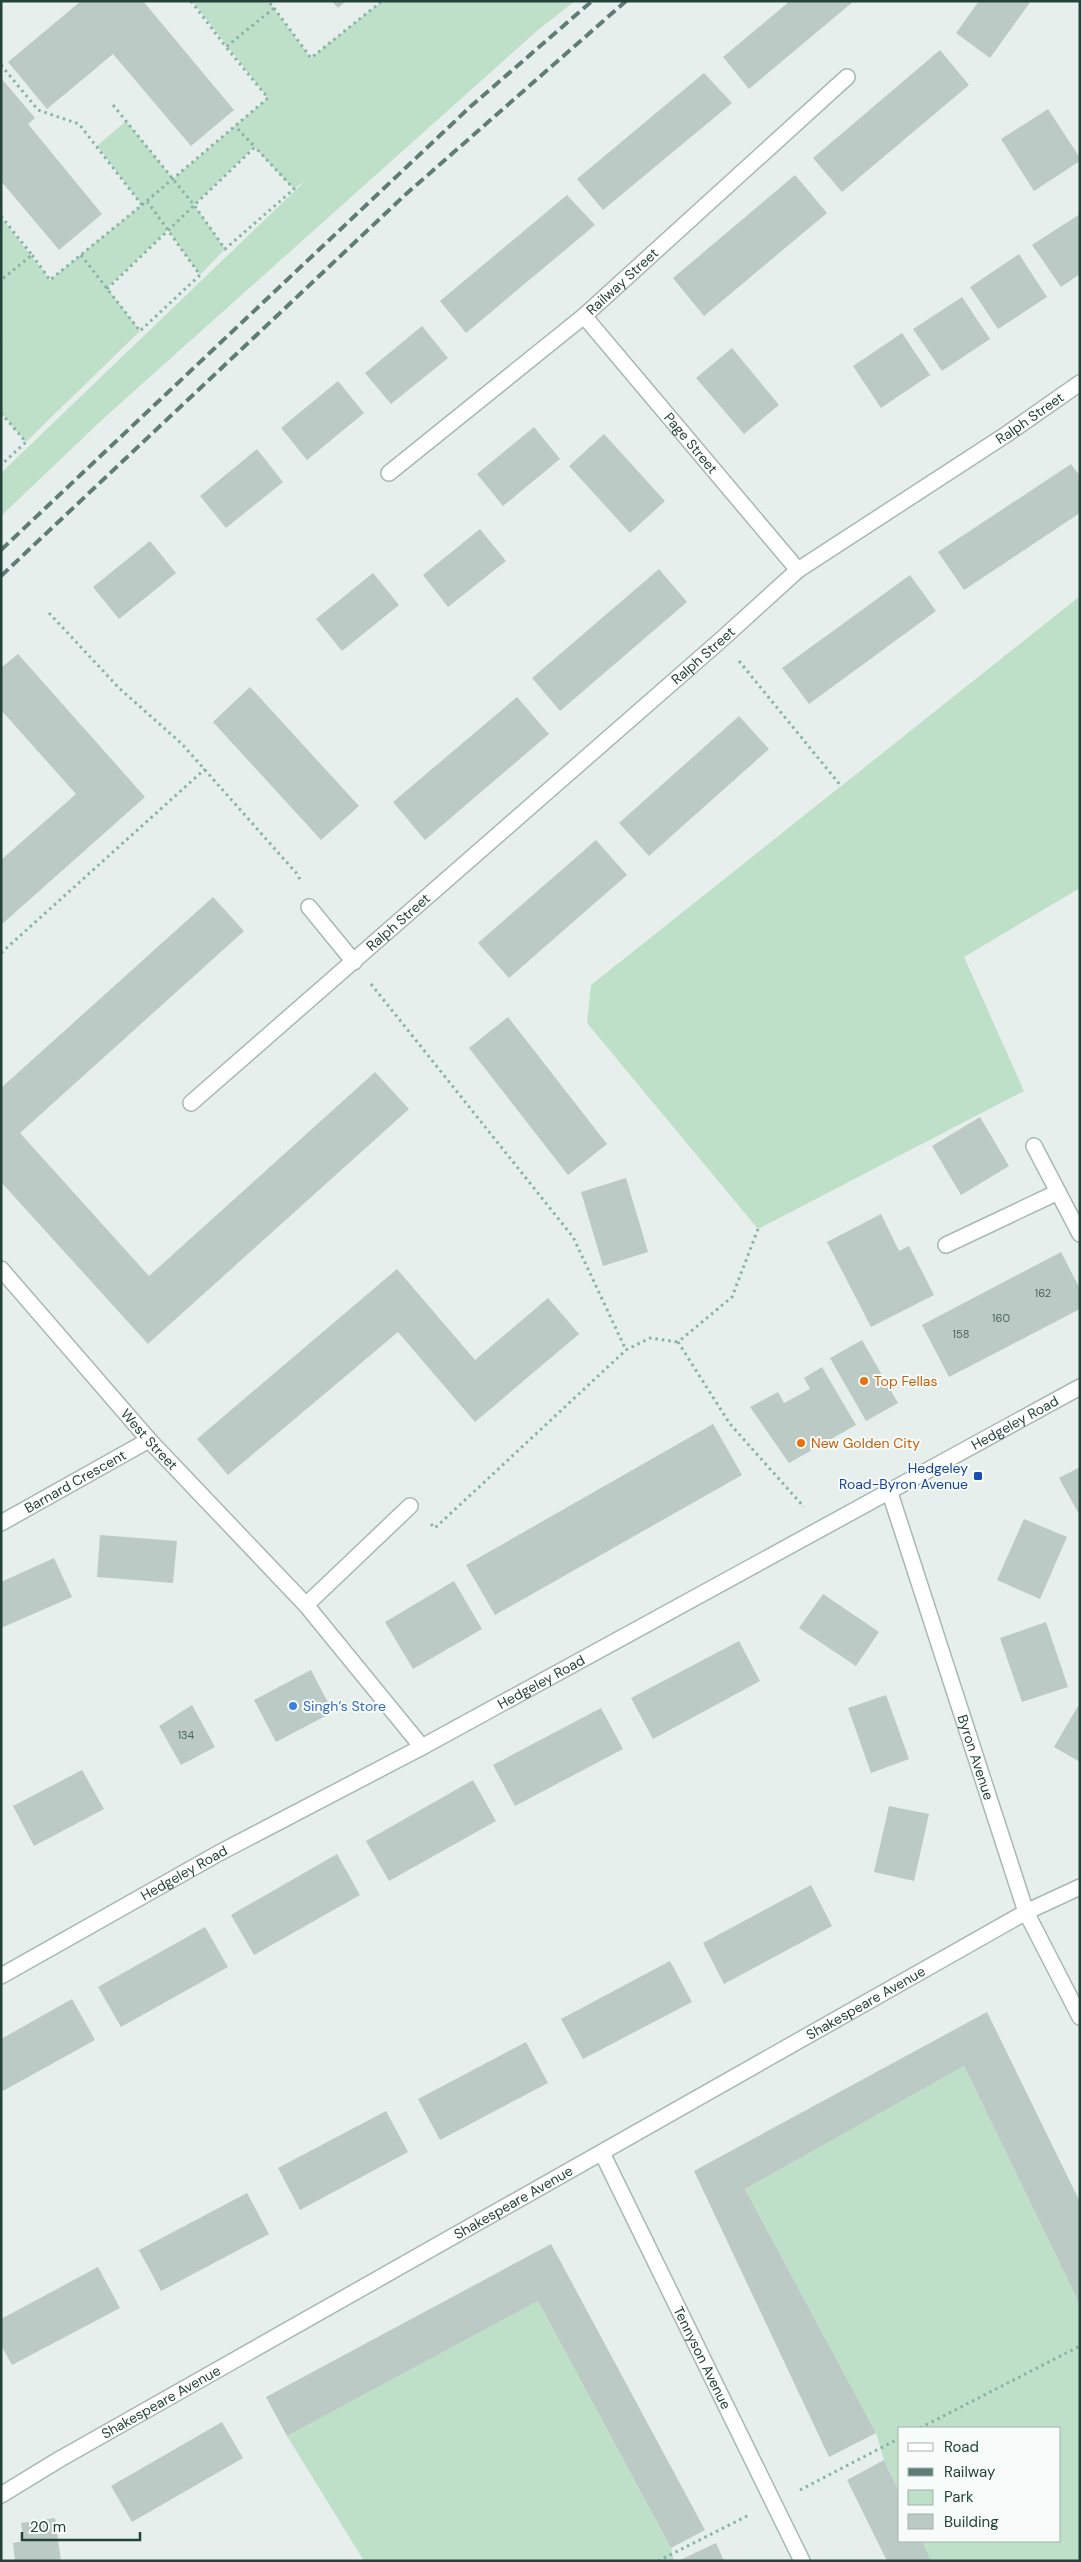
<svg xmlns="http://www.w3.org/2000/svg" width="1081" height="2562" viewBox="0 0 1081 2562" font-family="'DM Sans',sans-serif">
  <style>
    .green { fill: #bfe0c8 }
    .building { fill: #bbcac4 }
    .lines { fill: none; stroke-linecap: round; stroke-linejoin: round }
    .street-casing { stroke: #a8b8b2; stroke-width: 18 }
    .path { stroke: #86b3a5; stroke-width: 3; stroke-dasharray: 2.5 4; stroke-linecap: butt }
    .street { stroke: #fff; stroke-width: 15 }
    .rail { stroke: #5f7d75; stroke-width: 4; stroke-dasharray: 10 5; stroke-linecap: butt }
    .food-dot { fill: #e8710a; stroke: #f7fbf9; stroke-width: 2 }
    .transit-dot { fill: #1a4fb4; stroke: #f7fbf9; stroke-width: 2 }
    .shop-dot { fill: #3f7fe0; stroke: #f7fbf9; stroke-width: 2 }
    .labels { text-anchor: middle; dominant-baseline: central; stroke-width: 4; stroke-linejoin: round; paint-order: stroke }
    .number-label { font-size: 11px; fill: #4a645c }
    .street-label { font-size: 14px; fill: #24423a; stroke: #f7fbf9 }
    .food-label { font-size: 14px; fill: #c56008; stroke: #f7fbf9; text-anchor: start }
    .transit-label { font-size: 14px; fill: #164399; stroke: #f7fbf9; text-anchor: end }
    .shop-label { font-size: 14px; fill: #366cbe; stroke: #f7fbf9; text-anchor: start }
  </style>
  <rect width="100%" height="100%" fill="#e6efeb"/>
  <!-- green -->
  <path class="green" d="M192 1H268L311 58 382 1H575L538 30 104 418 1 516V473L305 181 294 189 254 147 194 205 225 249 200 275 168 230 107 288 140 331 26 442 1 413V217L50 280 142 205 97 146 126 121 173 179 268 98Z
    M1080 596V888L964 957 1024 1091 758 1229 587 1023 591 985Z
    M964 2066 1080 2305V2561H931L922 2541H1060V2428H900V2494L884 2460 876 2433 745 2189Z
    M538 2301 671 2548 674 2561H364L287 2436Z"/>
  <!-- building -->
  <path class="building" d="M81 1H143L234 110 191 146 113 54 47 109 8 62Z
    M332 1H346L338 8Z
    M790 1H854L749 89 723 57Z
    M979 1H1031L990 58 956 33Z
    M940 50 969 85 842 192 813 158Z
    M704 73 732 103 603 210 577 179Z
    M1 78 35 118 28 124 102 214 59 250 1 181Z
    M1048 109 1080 158V161L1034 191 1001 139Z
    M795 175 827 213 704 316 673 278Z
    M567 195 595 225 466 333 440 301Z
    M1080 214V274L1061 287 1032 245Z
    M1019 254 1047 297 998 329 970 287Z
    M962 297 990 339 942 371 913 329Z
    M422 326 448 358 391 404 365 373Z
    M902 333 930 375 881 408 853 366Z
    M732 348 779 405 744 434 696 378Z
    M338 381 364 413 307 460 281 428Z
    M534 427 560 459 503 506 477 474Z
    M604 434 665 501 630 533 569 466Z
    M257 449 283 482 226 528 200 496Z
    M1071 464 1080 476V513L964 590 938 552Z
    M480 529 506 561 448 607 423 575Z
    M150 541 176 573 119 619 93 587Z
    M659 569 687 602 560 711 532 678Z
    M373 573 399 605 342 651 316 619Z
    M910 575 936 611 809 704 782 668Z
    M18 654 145 797 1 925V860L76 794 1 710V668Z
    M250 687 359 806 321 840 213 722Z
    M517 697 549 734 425 840 393 802Z
    M739 716 769 749 649 856 619 823Z
    M596 840 627 875 509 978 478 943Z
    M213 897 244 931 20 1133 149 1276 375 1072 409 1109 148 1344 1 1182V1088Z
    M508 1017 607 1144 568 1175 469 1048Z
    M980 1117 1009 1166 961 1195 932 1146Z
    M626 1178 648 1252 603 1266 581 1192Z
    M881 1214 899 1251 909 1246 934 1295 871 1327 827 1242Z
    M1061 1252 1080 1289V1309L949 1377 922 1325Z
    M397 1269 475 1360 548 1298 579 1334 475 1422 398 1332 228 1475 197 1439Z
    M862 1340 898 1403 866 1421 830 1358Z
    M822 1367 856 1425 789 1463 750 1407 778 1392 784 1403 810 1389 804 1378Z
    M713 1424 742 1475 495 1615 466 1565Z
    M1080 1467V1516L1059 1478Z
    M1024 1519 1067 1537 1040 1599 997 1580Z
    M100 1535 177 1541 173 1583 97 1577Z
    M54 1558 72 1597 1 1628V1582Z
    M454 1581 482 1629 413 1669 385 1622Z
    M823 1594 879 1632 856 1666 799 1628Z
    M1046 1622 1068 1687 1022 1702 1000 1638Z
    M739 1641 760 1681 653 1739 631 1698Z
    M311 1670 333 1712 276 1742 254 1700Z
    M886 1695 909 1759 871 1773 848 1708Z
    M192 1705 215 1747 181 1765 159 1726Z
    M1078 1706 1080 1707V1762L1054 1747Z
    M601 1708 623 1749 515 1806 493 1765Z
    M82 1770 104 1809 34 1846 13 1806Z
    M473 1780 496 1821 389 1881 366 1841Z
    M889 1806 929 1814 914 1881 874 1872Z
    M337 1854 360 1895 254 1955 231 1915Z
    M811 1885 832 1926 724 1984 703 1943Z
    M205 1927 228 1967 121 2027 98 1987Z
    M670 1961 692 2002 583 2059 561 2019Z
    M72 1999 95 2040 1 2092V2039Z
    M987 2012 1080 2202V2305L964 2066 745 2189 876 2433 829 2457 694 2171Z
    M526 2042 548 2083 440 2140 418 2099Z
    M386 2111 408 2152 300 2210 278 2168Z
    M247 2193 269 2234 161 2291 139 2250Z
    M551 2244 705 2530 671 2548 538 2301 287 2436 266 2397Z
    M98 2267 120 2308 12 2365 1 2345V2319Z
    M222 2422 243 2458 132 2522 111 2486Z
    M884 2460 900 2494V2541H922L931 2561H887L847 2480Z
    M55 2518 61 2561H15L13 2543 24 2541 21 2523Z
    M716 2543 724 2561H678Z"/>
  <g class="lines">
    <defs>
      <g id="street">
        <path id="s1" d="M584 316 798 570"/>
        <path id="s2" d="M389 473 584 316 847 77"/>
        <path d="M309 907 354 962"/>
        <path id="s3" d="M191 1103 722 639 798 570 1007 434 1080 383"/>
        <path d="M1034 1146 1080 1234"/>
        <path d="M946 1245 1058 1192"/>
        <path id="s4" d="M1 1269 149 1440 306 1605 422 1747"/>
        <path id="s5" d="M889 1490 1026 1912 1080 2017"/>
        <path id="s6" d="M1 1523 149 1440"/>
        <path d="M306 1605 410 1506"/>
        <path id="s7" d="M1 1976 219 1853 422 1747 1080 1387"/>
        <path id="s8" d="M602 2153 802 2561"/>
        <path id="s9" d="M1 2495 60 2459 1026 1912 1080 1887"/>
      </g>
    </defs>
    <!-- street casing -->
    <use href="#street" class="street-casing"/>
    <!-- path -->
    <path class="path" d="M191 1 226 47 274 8 268 1
      M274 8 311 58 382 1
      M1 65 38 110 79 124 142 205 50 280 32 255
      M113 105 194 205 225 249 294 189 255 147
      M142 205 268 98 226 47
      M1 216 32 255 1 280
      M81 255 140 331 200 275 147 201
      M107 289 255 147 235 126
      M1 342V345
      M1 413 26 442 1 465
      M49 613 119 688 182 744 298 875 300 880
      M739 661 841 786
      M1 953 205 769
      M371 984 573 1237 626 1350
      M758 1229 732 1297 678 1342 730 1424 804 1507
      M431 1524 435 1528 626 1350 650 1338 678 1342
      M920 2428 1080 2346
      M800 2490 900 2438
      M658 2561 749 2515"/>
    <!-- street -->
    <use href="#street" class="street"/>
    <!-- rail -->
    <path class="rail" d="M1 550 470 107 592 1
      M1 576 405 195 626 1"/>
  </g>
  <!-- markers -->
  <g class="food-dot">
    <circle cx="864" cy="1381" r="5"/>
    <circle cx="801" cy="1443" r="5"/>
  </g>
  <rect class="transit-dot" x="973" y="1471" width="10" height="10" rx="2.5"/>
  <circle class="shop-dot" cx="293" cy="1706" r="5"/>
  <g class="labels">
    <!-- number labels -->
    <g class="number-label">
      <text x="1043" y="1293">162</text>
      <text x="1001" y="1318">160</text>
      <text x="961" y="1334">158</text>
      <text x="186" y="1735">134</text>
    </g>
    <!-- street labels -->
    <g class="street-label">
      <text stroke="none"><textPath href="#s2" startOffset="302">Railway Street</textPath></text>
      <text stroke="none"><textPath href="#s3" startOffset="1085">Ralph Street</textPath></text>
      <text stroke="none"><textPath href="#s1" startOffset="166">Page Street</textPath></text>
      <text stroke="none"><textPath href="#s3" startOffset="680">Ralph Street</textPath></text>
      <text stroke="none"><textPath href="#s3" startOffset="275">Ralph Street</textPath></text>
      <text stroke="none"><textPath href="#s7" startOffset="1155">Hedgeley Road</textPath></text>
      <text stroke="none"><textPath href="#s4" startOffset="226">West Street</textPath></text>
      <text stroke="none"><textPath href="#s6" startOffset="85">Barnard Crescent</textPath></text>
      <text stroke="none"><textPath href="#s7" startOffset="615">Hedgeley Road</textPath></text>
      <text stroke="none"><textPath href="#s5" startOffset="281">Byron Avenue</textPath></text>
      <text stroke="none"><textPath href="#s7" startOffset="210">Hedgeley Road</textPath></text>
      <text stroke="none"><textPath href="#s9" startOffset="995">Shakespeare Avenue</textPath></text>
      <text stroke="none"><textPath href="#s9" startOffset="590">Shakespeare Avenue</textPath></text>
      <text stroke="none"><textPath href="#s8" startOffset="228">Tennyson Avenue</textPath></text>
      <text stroke="none"><textPath href="#s9" startOffset="185">Shakespeare Avenue</textPath></text>
    </g>
    <!-- food labels -->
    <g class="food-label">
      <text x="874" y="1381">Top Fellas</text>
      <text x="811" y="1443">New Golden City</text>
    </g>
    <!-- transit labels -->
    <g class="transit-label">
      <text x="968" y="1468">Hedgeley<tspan x="968" dy="16">Road-Byron Avenue</tspan></text>
    </g>
    <!-- shop labels -->
    <g class="shop-label">
      <text x="303" y="1706">Singh’s Store</text>
    </g>
  </g>
  <!-- border -->
  <rect width="1081" height="2562" fill="none" stroke="#24423a" stroke-width="5"/>
  <!-- legend -->
  <rect x="898" y="2427" width="162" height="115" fill="#f7fbf9" stroke="#a3b1ad"/>
  <rect x="908" y="2443" width="25" height="8" fill="#ffffff" stroke="#a3b1ad"/>
  <text x="944" y="2452" font-size="15" fill="#24423a">Road</text>
  <rect x="908" y="2468" width="25" height="8" fill="#5f7d75" stroke="#a3b1ad"/>
  <text x="944" y="2477" font-size="15" fill="#24423a">Railway</text>
  <rect x="908" y="2490" width="25" height="15" fill="#bfe0c8" stroke="#a3b1ad"/>
  <text x="944" y="2502" font-size="15" fill="#24423a">Park</text>
  <rect x="908" y="2514" width="25" height="15" fill="#bbcac4" stroke="#a3b1ad"/>
  <text x="944" y="2527" font-size="15" fill="#24423a">Building</text>
  <!-- scale -->
  <path d="M22 2532v8h118v-8" fill="none" stroke="#24423a" stroke-width="2.5"/>
  <text x="30" y="2532" font-size="15" fill="#24423a" stroke="#f7fbf9" stroke-width="4" paint-order="stroke">20 m</text>
</svg>
